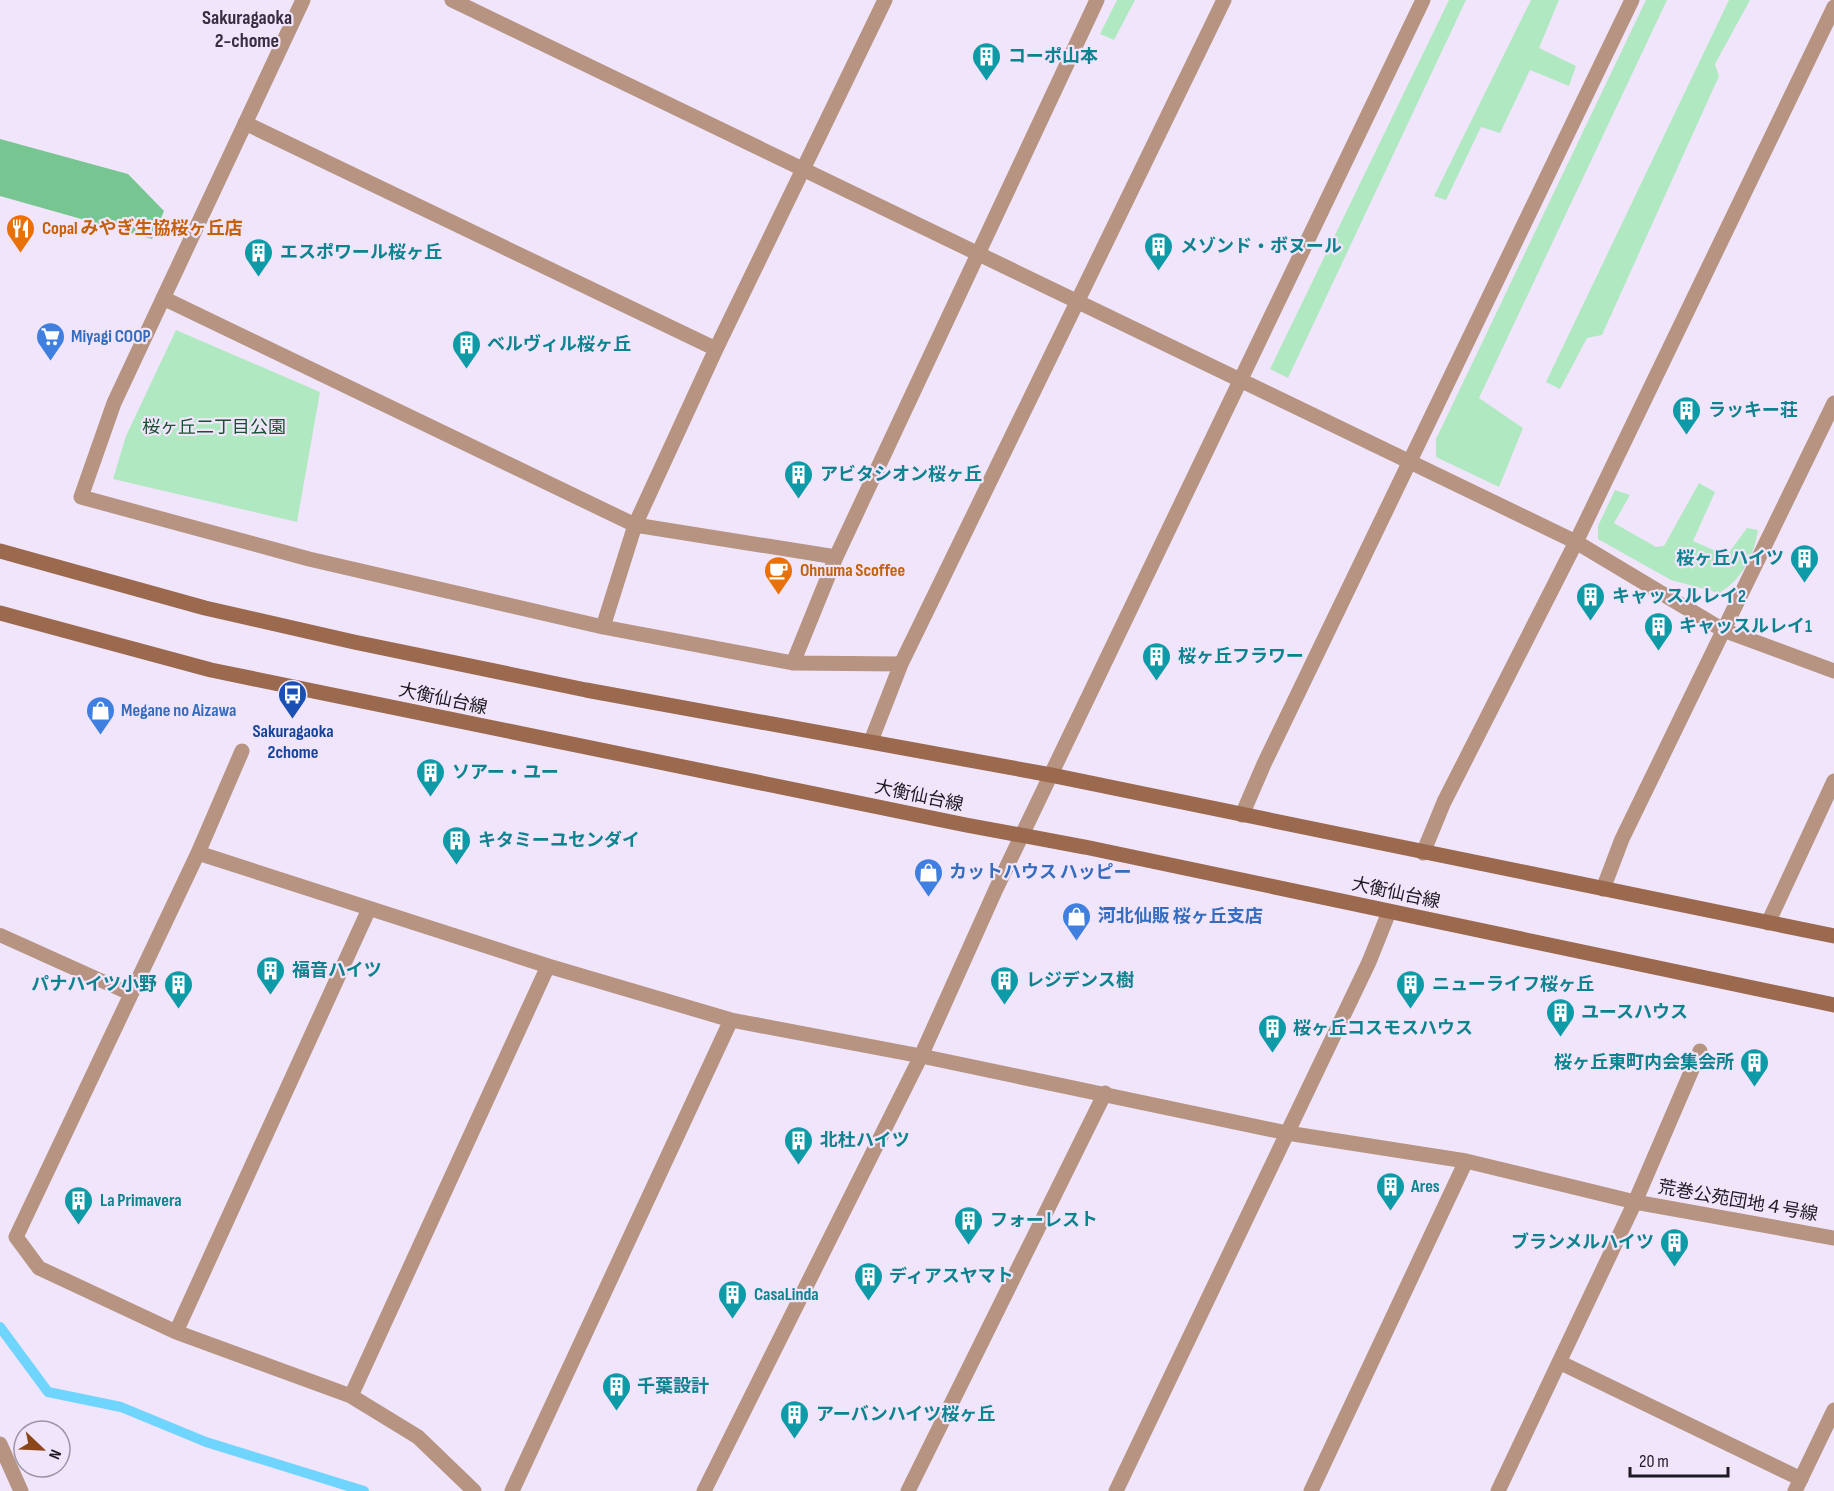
<svg xmlns="http://www.w3.org/2000/svg" width="1834" height="1491" viewBox="0 0 1834 1491" font-family="'Sofia Sans Condensed','Noto Sans JP',sans-serif">
  <style>
    .green { fill: #b0e9c1 }
    .forest { fill: #77c691 }
    .lines { fill: none; stroke-linecap: round; stroke-linejoin: round }
    .stream { stroke: #70d5fc; stroke-width: 10 }
    .service { stroke: #b69481; stroke-width: 14 }
    .minor { stroke: #b69481; stroke-width: 15 }
    .tertiary { stroke: #b69481; stroke-width: 15 }
    .secondary { stroke: #9a694e; stroke-width: 15 }
    .labels { text-anchor: middle; dominant-baseline: central; stroke-width: 4.5; stroke-linejoin: round; paint-order: stroke }
    .culture-label { font-size: 18px; font-weight: bold; fill: #0d838f; stroke: #f1e5fc; text-anchor: start }
    .food-label { font-size: 18px; font-weight: bold; fill: #c56008; stroke: #f1e5fc; text-anchor: start }
    .shop-label { font-size: 18px; font-weight: bold; fill: #366cbe; stroke: #f1e5fc; text-anchor: start }
    .park-label { font-size: 18px; fill: #17512f; stroke: #f1e5fc }
    .street-label { font-size: 18px; fill: #1e1a22; stroke: #f1e5fc }
    .transit-label { font-size: 18px; font-weight: bold; fill: #164399; stroke: #f1e5fc }
    .neighbourhood-label { font-size: 20px; font-weight: bold; fill: #382e40; stroke: #f1e5fc }
  </style>
  <rect width="100%" height="100%" fill="#f1e5fc"/>
  <!-- green -->
  <path class="green" d="M1117 0H1135L1114 40 1100 34Z
    M1449 0H1466L1288 378 1270 369Z
    M1531 0H1559L1539 48 1576 66 1569 86 1530 70 1500 133 1481 127 1446 200 1434 196Z
    M1646 0H1667L1479 398 1523 428 1499 487 1436 457V439Z
    M1729 0H1750L1715 64 1719 76 1602 335 1587 338 1560 389 1546 382Z
    M176 330 320 392 297 522 113 479 126 436Z
    M1699 483 1715 492 1693 541 1723 554 1730 551 1747 528 1758 530C1754 555 1742 580 1719 593L1671 580 1598 539V526L1615 490 1630 495 1614 523 1656 547 1664 546Z"/>
  <!-- forest -->
  <path class="forest" d="M0 139 128 174 164 211 152 239 0 196Z"/>
  <g class="lines">
    <!-- stream -->
    <path class="stream" d="M0 1327 48 1392 121 1407 206 1442 364 1491"/>
    <!-- service -->
    <path class="service" d="M0 935 131 994"/>
    <!-- minor -->
    <path class="minor" d="M303 0 114 403 81 497 309 559 603 627 793 663 901 664
      M452 0 1576 542 1723 630 1834 671
      M245 123 716 349
      M163 298 635 525 836 557
      M603 627 635 525 716 349 885 0
      M793 663 836 557 1097 0
      M871 741 901 664 1224 0
      M242 751 198 853 16 1237 39 1268 176 1332 351 1396
      M1242 815 1264 764 1632 0
      M198 853 548 966 731 1020 921 1056 1287 1133 1466 1161 1635 1202 1834 1238
      M1423 853 1444 802 1576 542 1834 7
      M1603 889 1622 839 1834 403
      M1768 923 1834 781
      M176 1332 369 909
      M1559 1362 1801 1479
      M0 1444 21 1491
      M474 1491 418 1437 351 1396 548 966
      M512 1491 731 1020
      M704 1491 921 1056 996 889 1423 0
      M908 1491 1105 1093
      M1116 1491 1369 962 1389 912
      M1311 1491 1466 1161
      M1498 1491 1635 1202 1700 1051"/>
    <!-- tertiary -->
    <path class="tertiary" d="M1795 1491 1834 1410"/>
    <!-- secondary -->
    <path class="secondary" d="M0 551 205 608 354 642 586 690 1051 775 1834 936
      M0 613 211 670 966 825 1085 847 1834 1005"/>
  </g>
  <!-- icons -->
  <defs>
    <symbol id="building-pin" viewBox="-11 -11 22 30"><path d="M0 17L-7.5 6A9.5 9.5 0 1 1 7.5 6Z" fill="#0f9aa8" stroke="#f1e5fc"/><path d="M-4-6H4V6H1V3H-1V6H-4ZM-2.5-4.3h1.7v1.8h-1.7ZM.8-4.3h1.7v1.8H.8ZM-2.5-1h1.7V.8h-1.7ZM.8-1h1.7V.8H.8Z" fill="#fff"/></symbol>
    <symbol id="restaurant-pin" viewBox="-11 -11 22 30"><path d="M0 17L-7.5 6A9.5 9.5 0 1 1 7.5 6Z" fill="#e8710a" stroke="#f1e5fc"/><path d="M-5-6h1v4h1v-4h1v4h1v-4h1v5L-1.5 .5V6h-2V.5L-5-1ZM5-6V6H3V1.5H1.5Q1.5-4 5-6Z" fill="#fff"/></symbol>
    <symbol id="supermarket-pin" viewBox="-11 -11 22 30"><path d="M0 17L-7.5 6A9.5 9.5 0 1 1 7.5 6Z" fill="#3f7fe0" stroke="#f1e5fc"/><path d="M-6-5.5h2.5l.6 2H6L4.5 2H-2.5L-4.4-4H-6ZM-1.5 3.2a1.3 1.3 0 1 0 .1 0ZM3 3.2a1.3 1.3 0 1 0 .1 0Z" fill="#fff"/></symbol>
    <symbol id="cafe-pin" viewBox="-11 -11 22 30"><path d="M0 17L-7.5 6A9.5 9.5 0 1 1 7.5 6Z" fill="#e8710a" stroke="#f1e5fc"/><path d="M-5.5-4.5H6V0H3Q3 3.5 0 3.5H-2.5Q-5.5 3.5-5.5 0ZM3-3.2v2h1.7v-2ZM-6 4.5H4V6H-6Z" fill="#fff"/></symbol>
    <symbol id="bus-pin" viewBox="-11 -11 22 30"><path d="M0 17L-7.5 6A9.5 9.5 0 1 1 7.5 6Z" fill="#1a4fb4" stroke="#f1e5fc"/><path d="M-5-6H5V4H4V6H2V4H-2V6H-4V4H-5ZM-3.5-4V0h7V-4ZM-3.5 1.2v1.5H-2V1.2ZM2 1.2v1.5H3.5V1.2Z" fill="#fff"/></symbol>
    <symbol id="shop-pin" viewBox="-11 -11 22 30"><path d="M0 17L-7.5 6A9.5 9.5 0 1 1 7.5 6Z" fill="#3f7fe0" stroke="#f1e5fc"/><path d="M-5-2.5h2.3a2.7 3.5 0 0 1 5.4 0H5L5.5 6h-11ZM-1.5-2.5h3a1.5 2.3 0 0 0-3 0Z" fill="#fff"/></symbol>
  </defs>
  <g fill-rule="evenodd">
    <use href="#building-pin" x="970" y="40" width="33" height="45"/>
    <use href="#restaurant-pin" x="4" y="212" width="33" height="45"/>
    <use href="#building-pin" x="1142" y="230" width="33" height="45"/>
    <use href="#building-pin" x="242" y="236" width="33" height="45"/>
    <use href="#supermarket-pin" x="34" y="320" width="33" height="45"/>
    <use href="#building-pin" x="450" y="328" width="33" height="45"/>
    <use href="#building-pin" x="1670" y="394" width="33" height="45"/>
    <use href="#building-pin" x="782" y="458" width="33" height="45"/>
    <use href="#building-pin" x="1788" y="542" width="33" height="45"/>
    <use href="#cafe-pin" x="762" y="554" width="33" height="45"/>
    <use href="#building-pin" x="1574" y="580" width="33" height="45"/>
    <use href="#building-pin" x="1642" y="610" width="33" height="45"/>
    <use href="#building-pin" x="1140" y="640" width="33" height="45"/>
    <use href="#bus-pin" x="276" y="678" width="33" height="45"/>
    <use href="#shop-pin" x="84" y="694" width="33" height="45"/>
    <use href="#building-pin" x="414" y="756" width="33" height="45"/>
    <use href="#building-pin" x="440" y="824" width="33" height="45"/>
    <use href="#shop-pin" x="912" y="856" width="33" height="45"/>
    <use href="#shop-pin" x="1060" y="900" width="33" height="45"/>
    <use href="#building-pin" x="254" y="954" width="33" height="45"/>
    <use href="#building-pin" x="988" y="964" width="33" height="45"/>
    <use href="#building-pin" x="162" y="968" width="33" height="45"/>
    <use href="#building-pin" x="1394" y="968" width="33" height="45"/>
    <use href="#building-pin" x="1544" y="996" width="33" height="45"/>
    <use href="#building-pin" x="1256" y="1012" width="33" height="45"/>
    <use href="#building-pin" x="1738" y="1046" width="33" height="45"/>
    <use href="#building-pin" x="782" y="1124" width="33" height="45"/>
    <use href="#building-pin" x="1374" y="1170" width="33" height="45"/>
    <use href="#building-pin" x="62" y="1184" width="33" height="45"/>
    <use href="#building-pin" x="952" y="1204" width="33" height="45"/>
    <use href="#building-pin" x="1658" y="1226" width="33" height="45"/>
    <use href="#building-pin" x="852" y="1260" width="33" height="45"/>
    <use href="#building-pin" x="716" y="1278" width="33" height="45"/>
    <use href="#building-pin" x="600" y="1370" width="33" height="45"/>
    <use href="#building-pin" x="778" y="1398" width="33" height="45"/>
  </g>
  <g class="labels">
    <!-- culture labels -->
    <g class="culture-label">
      <text x="1008" y="56">コーポ山本</text>
      <text x="1180" y="246">メゾンド・ボヌール</text>
      <text x="280" y="252">エスポワール桜ヶ丘</text>
      <text x="487" y="344">ベルヴィル桜ヶ丘</text>
      <text x="1708" y="410">ラッキー荘</text>
      <text x="820" y="474">アビタシオン桜ヶ丘</text>
      <text x="1784" y="558" text-anchor="end">桜ヶ丘ハイツ</text>
      <text x="1612" y="596">キャッスルレイ2</text>
      <text x="1679" y="626">キャッスルレイ1</text>
      <text x="1178" y="656">桜ヶ丘フラワー</text>
      <text x="452" y="772">ソアー・ユー</text>
      <text x="478" y="840">キタミーユセンダイ</text>
      <text x="292" y="970">福音ハイツ</text>
      <text x="1026" y="980">レジデンス樹</text>
      <text x="157" y="984" text-anchor="end">パナハイツ小野</text>
      <text x="1432" y="984">ニューライフ桜ヶ丘</text>
      <text x="1581" y="1012">ユースハウス</text>
      <text x="1293" y="1028">桜ヶ丘コスモスハウス</text>
      <text x="1734" y="1062" text-anchor="end">桜ヶ丘東町内会集会所</text>
      <text x="820" y="1140">北杜ハイツ</text>
      <text x="1411" y="1186">Ares</text>
      <text x="100" y="1200">La Primavera</text>
      <text x="990" y="1220">フォーレスト</text>
      <text x="1654" y="1242" text-anchor="end">ブランメルハイツ</text>
      <text x="889" y="1276">ディアスヤマト</text>
      <text x="754" y="1294">CasaLinda</text>
      <text x="637" y="1386">千葉設計</text>
      <text x="816" y="1414">アーバンハイツ桜ヶ丘</text>
    </g>
    <!-- food labels -->
    <g class="food-label">
      <text x="42" y="228">Copal みやぎ生協桜ヶ丘店</text>
      <text x="800" y="570">Ohnuma Scoffee</text>
    </g>
    <!-- shop labels -->
    <g class="shop-label">
      <text x="71" y="336">Miyagi COOP</text>
      <text x="121" y="710">Megane no Aizawa</text>
      <text x="949" y="872">カットハウス ハッピー</text>
      <text x="1098" y="916">河北仙販 桜ヶ丘支店</text>
    </g>
    <!-- park labels -->
    <g class="park-label">
      <text x="214" y="427">桜ヶ丘二丁目公園</text>
    </g>
    <!-- street labels -->
    <g class="street-label">
      <text transform="translate(443 699) rotate(12)">大衡仙台線</text>
      <text transform="translate(919 796) rotate(12)">大衡仙台線</text>
      <text transform="translate(1396 893) rotate(12)">大衡仙台線</text>
      <text transform="translate(1738 1201) rotate(10)">荒巻公苑団地４号線</text>
    </g>
    <!-- transit labels -->
    <g class="transit-label">
      <text x="293" y="731">Sakuragaoka<tspan x="293" dy="21">2chome</tspan></text>
    </g>
    <!-- neighbourhood labels -->
    <g class="neighbourhood-label">
      <text x="247" y="18">Sakuragaoka<tspan x="247" dy="23">2-chome</tspan></text>
    </g>
  </g>
  <!-- north arrow -->
  <g transform="translate(42 1449) rotate(113)"><circle r="28" fill="#f1e5fc" stroke="#9d94a5" stroke-width="1.5"/>
  <path d="M0-4.5L10 22L0 15L-10 22Z" fill="#8b471b"/>
  <text y="-9" font-size="16" font-weight="bold" text-anchor="middle" fill="#1e1a22">N</text>
  </g>
  <!-- scale -->
  <path d="M1630 1467v9h98v-9" fill="none" stroke="#1e1a22" stroke-width="3"/>
  <text x="1639" y="1467" font-size="18" fill="#1e1a22" stroke="#f1e5fc" stroke-width="4.5" paint-order="stroke">20 m</text>
</svg>
